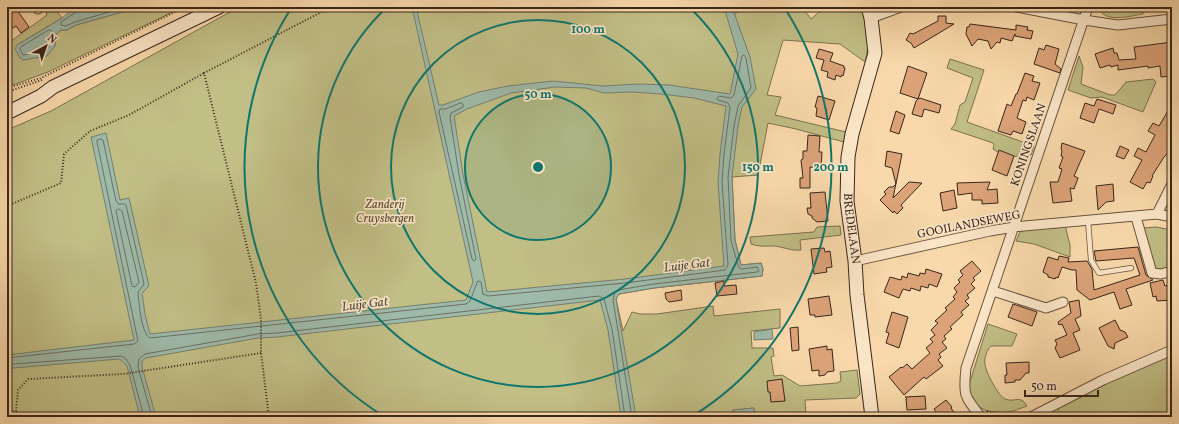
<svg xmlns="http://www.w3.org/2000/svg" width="1179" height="424" viewBox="0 0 1179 424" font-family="Vollkorn,serif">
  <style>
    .green { fill: #c1be86; stroke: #7d7250 }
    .water { fill: #9ebaa9; stroke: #767f70; fill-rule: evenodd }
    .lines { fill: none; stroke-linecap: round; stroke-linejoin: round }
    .shore { stroke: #6c7062; stroke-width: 1 }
    .building { fill: #dca379; stroke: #39261a }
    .lane-casing { stroke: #69533e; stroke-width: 6 }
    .street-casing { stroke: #69533e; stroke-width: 11 }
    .secondary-casing { stroke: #39261a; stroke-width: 15 }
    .path { stroke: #39261a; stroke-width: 2; stroke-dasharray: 1 2; stroke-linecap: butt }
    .lane { stroke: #fbe6c8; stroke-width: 4.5 }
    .street { stroke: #fbe6c8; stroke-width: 9 }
    .secondary { stroke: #fbe6c8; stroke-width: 13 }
    .ring { fill: none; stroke: #0f766e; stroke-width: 2 }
    .labels { text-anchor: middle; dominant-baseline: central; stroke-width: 3.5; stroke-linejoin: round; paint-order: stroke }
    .street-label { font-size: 12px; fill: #39261a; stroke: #fbe6c8 }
    .park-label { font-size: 12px; font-style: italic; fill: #5b4c35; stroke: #fbe6c8 }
    .water-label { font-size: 13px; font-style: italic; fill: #524b3e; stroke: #fbe6c8 }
    .centre { fill: #0f766e; stroke: #fbe6c8; stroke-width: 2 }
    .ring-label { font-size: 12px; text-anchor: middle; font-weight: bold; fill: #0f766e; stroke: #fbe6c8; stroke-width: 3.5; stroke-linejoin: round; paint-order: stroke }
  </style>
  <rect width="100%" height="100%" fill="#f9d9ab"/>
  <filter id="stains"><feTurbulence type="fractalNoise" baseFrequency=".005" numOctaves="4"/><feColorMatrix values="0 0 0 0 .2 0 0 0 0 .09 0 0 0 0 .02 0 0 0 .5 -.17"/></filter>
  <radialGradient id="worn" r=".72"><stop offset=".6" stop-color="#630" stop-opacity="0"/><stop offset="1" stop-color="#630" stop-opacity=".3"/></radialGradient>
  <!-- green -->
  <path class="green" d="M140 7H183L48 72 13 85 7 73V44L47 15 46 13 55 9 62 18 17 45 55 46V35L61 30H67L76 25Z
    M239 7H732L735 14 745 7H802L811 19 825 7H861C868 24 870 44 865 62L840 44 783 40 767 95 781 97 775 115 846 132 844 142 796 129 768 123 758 175 732 177 735 240 741 265 761 263 763 269 762 276 654 288 619 294 616 299 623 331 632 312 640 314H657L713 306 714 316 780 309V328L751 331 752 348H773L774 356 771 357 774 376 782 375 800 386 837 383 841 381 840 372 857 370 860 394 856 398 805 400 806 417H754V408L733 410V417H7V130L51 111Z
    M1098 7H1143V14C1130 16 1104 24 1098 7Z
    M1079 56 1083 67 1081 84 1110 95H1115L1126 82 1153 79 1156 82 1143 112 1102 97 1091 98 1068 90Z
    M950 59 984 70 967 122 1034 146 1031 155 1006 157 993 149 994 145 993 143 951 129 955 124 960 105 965 102 973 78 947 68Z
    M1065 225 1070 245V257L1034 244 1016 241 1020 232 1026 229Z
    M840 226 841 235 800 240 801 250C791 251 784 247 774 246 766 246 760 247 751 244L750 237 814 232 817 227Z
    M1156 227 1172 230V268L1159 272 1155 268 1143 228Z
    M988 324 1017 334 1012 346H991C987 350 984 358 985 364 985 371 999 397 1005 399 1015 403 1020 394 1027 406 1010 413 991 418 976 404 970 399 969 393 969 385Z
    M1172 355V417H1060L1057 415 1058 410 1062 403Z"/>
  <!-- water -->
  <path class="water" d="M76 7H140L76 25 67 30H61L55 35V46L47 56 23 60 20 58 15 49 17 45 62 18Z
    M412 7H416L439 105H443L479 92 508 86 553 81 603 86 638 84 669 85 730 94 738 54 724 7H732L750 57 756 89 742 107 738 126 732 177 735 240 741 265 761 263 763 269 762 276 654 288 619 294 616 299 636 417H621L608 330 600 300 277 337 258 338 146 358 142 361V367L156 417H140L127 366 122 361 119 359 13 368 7 370V355L134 340 91 137 106 133 120 200 129 198 149 286 142 293 145 314 150 334 466 300 473 282ZM555 87 586 88 604 93 632 92 661 94 694 98 726 106 720 154 718 182 724 266 625 279 487 292 463 174 454 116 467 109 511 93Z
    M772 329 773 339 754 340V332Z
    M754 408V417H733V410Z"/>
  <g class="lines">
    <!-- shore -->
    <path class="shore" d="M78 7 76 12 61 22V25L66 26 75 22 126 7
      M49 30 52 31 50 45 45 52 23 55 20 49 21 47Z
      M461 103 463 104V107L451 113 450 117 459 175 476 259 474 261 472 259 439 112 440 109H445Z
      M118 209 122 211 139 282 135 287 132 286 116 211Z
      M7 358 134 344 138 341 97 142V140L101 139 103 140 116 201 119 204H125L126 205 144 284 138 292C139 303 141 333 150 338L466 304 470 301 477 283 478 281 481 282 483 294 488 296 625 283 725 270 728 265 722 182 724 154 730 107 728 103 718 100 717 98 719 96 731 98 734 95 742 56 744 55 746 58 751 88 738 106 734 126 728 177 731 241 739 268 742 269 757 267 759 271 757 272 654 284 618 290 615 292 613 300 632 417
      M7 366 13 364 121 356 125 358 130 365 144 417
      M152 417 138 367 139 359 145 354 258 334 277 333 599 296 604 299 612 329 625 417"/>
  </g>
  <!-- building -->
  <path class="building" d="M7 7H15L29 27 21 33 16 26 10 30 7 25Z
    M938 16H946V23L954 24 914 48 911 43 906 40 910 33 913 34 938 21Z
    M970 24 1016 30V25L1028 27 1027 30 1033 31 1031 39 1015 36V34L1012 41 1001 38 1000 43 997 42 991 49 988 41 978 39 972 46 966 34 967 27H969Z
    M1172 42V66H1169L1170 76 1161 77 1160 66 1148 68V66L1118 70V65L1111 67 1110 65 1100 68 1095 54 1113 48 1114 53H1117L1119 60 1136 59 1134 47Z
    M1046 45 1059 49 1055 64 1061 69 1060 73 1034 64 1039 48 1044 50Z
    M819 49 833 53 830 61 844 66V68H845L843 76 842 75 841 77 836 75 835 80 827 77 828 72 821 70 824 60 816 58Z
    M908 66 927 73 918 99 920 98 941 105 939 113 924 109 922 117 912 114 916 101 918 99 900 93Z
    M1025 73 1034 76 1032 81 1040 83 1034 100 1027 97 1026 101 1023 100 1017 118 1026 122 1022 134 1013 131 1011 135 998 131 1007 104 1011 106 1016 94H1017Z
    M818 96 835 101 829 120 816 116 817 108 815 107Z
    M1097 99 1116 105 1113 114 1099 109 1094 123 1080 118 1085 103 1094 106Z
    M1172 104V142L1170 147V151L1164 157 1152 176H1153L1150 183 1147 182 1143 189 1130 182 1142 160 1134 156 1138 148 1146 152 1155 135 1148 131 1153 123 1159 126Z
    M896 111 905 115 899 134 890 131Z
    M808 135 820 136 819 152H822L821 168 810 167V188H800V178H803L801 160 803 159V151H807Z
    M1062 143 1085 151 1074 176 1078 178 1074 189 1070 188 1072 201 1053 203 1050 182H1058L1062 169 1059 168 1063 157 1061 156 1062 151 1061 148Z
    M1120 146 1129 150 1124 159 1116 156Z
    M999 150 1014 156 1007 176 992 170Z
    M887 151 902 154 893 198 909 182 922 183 901 205 903 208 897 214 894 211 893 213 880 200 886 194 884 192 889 187H893L896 184 892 168 885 166Z
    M990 182 987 190 997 189 998 203 982 204V200H972V193L958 195 957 183Z
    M1113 184 1114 201 1106 202 1098 210 1096 186Z
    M954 190 957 208 943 211 940 193Z
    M825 192 828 221 817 222 812 218V216L808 214 807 208H811L810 193Z
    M1138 247 1146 275 1153 280 1126 289 1132 305 1120 309 1114 292 1090 300 1077 290 1076 270H1072L1062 267 1058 278 1056 277 1055 279 1048 277V275L1043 272 1048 257 1058 260 1059 256 1069 258 1068 262 1087 261 1092 269 1094 290 1140 275 1134 258 1096 261 1094 251Z
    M824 248 825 252 830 251 832 267 826 268 827 272 814 274 811 249Z
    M972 261 981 271 973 278 975 280 971 284 975 288 967 295 969 298 965 301 969 305 961 312 963 315 950 327 952 329 944 336 946 339 942 342 947 348 939 354 941 357 938 360 943 366 926 379 924 377 904 395 889 377 901 367 902 368 907 364 912 369 930 353 926 348 933 342 930 339 935 335 931 330 938 323 935 321 947 310 945 308 955 299 953 297 957 292 954 288 960 282 958 280 963 275 960 271Z
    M926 269 942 274 937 287 929 284 928 288 921 286 920 291 911 288 910 291 903 289 899 298 884 292 890 277 901 280 902 276 907 278 908 273 919 276 920 273 925 274Z
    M1163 280 1165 286 1172 284V300L1157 301 1156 296 1153 297 1150 283Z
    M724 281V286L736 285 737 294 717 296 715 283Z
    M681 290 682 300 669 302 666 299 665 293Z
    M829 296 832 315 815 317V315H810L808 299Z
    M1079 300 1081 316 1075 319 1080 330 1073 333 1080 350 1060 358 1055 348 1057 344 1055 340 1067 335 1062 324 1059 325 1058 322 1071 313 1069 302Z
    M1013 304 1037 312 1032 326 1008 317Z
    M892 312 908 317 899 348 886 343 889 333 886 332Z
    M1115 320 1120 330 1125 332 1128 337 1115 343 1114 349 1108 346 1099 328Z
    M798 327 799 350 792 351 790 328Z
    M827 346V350L832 349 834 371 827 372 825 375 819 376V370L812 371 809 349Z
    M1029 362V373H1026L1020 380H1015V382L1005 383V375H1007L1006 363Z
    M782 379 785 401 771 402 770 392H768L767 381Z
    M925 396 926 409 907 410 906 399H907L905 397Z
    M946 400 952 407 951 408 957 417H940L934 409Z"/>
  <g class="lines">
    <defs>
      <path id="lane" d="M1088 221 1091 260 1099 273 1131 268"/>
      <path id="street" d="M36 7 38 9
        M1016 7 1084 20 1118 25 1172 19
        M871 18 901 7
        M1157 214 1172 184
        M1136 217 1152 273 1161 274 1172 271
        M855 261 990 231 1014 227 1157 214 1172 217
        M993 291 1046 308 1063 302
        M981 417C964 396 963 395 966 368L1088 7
        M1031 417 1103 380 1172 350"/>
      <g id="secondary">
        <path id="s1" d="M868 7 871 18 875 53 852 134 848 157 847 201 855 261 857 295 872 417"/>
        <path d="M7 113 41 96 53 87 219 7"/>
      </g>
    </defs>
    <!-- lane casing -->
    <use href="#lane" class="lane-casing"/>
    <!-- street casing -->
    <use href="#street" class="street-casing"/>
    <!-- secondary casing -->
    <use href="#secondary" class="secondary-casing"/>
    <!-- path -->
    <path class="path" d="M228 12 238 7
      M7 79 11 87
      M11 87 41 78 185 7
      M7 92 42 80
      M7 206 61 183 64 154 90 131 129 115 204 73
      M987 411 1023 417
      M7 413 16 411 18 390 28 379 123 374 261 353
      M269 417 261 353V319L256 283 204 73 331 7"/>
    <!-- lane -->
    <use href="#lane" class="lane"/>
    <!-- street -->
    <use href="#street" class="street"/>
    <!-- secondary -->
    <use href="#secondary" class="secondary"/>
  </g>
  <!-- distance rings -->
  <circle cx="538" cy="167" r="73" fill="#0f766e" fill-opacity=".12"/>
  <g class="ring">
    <circle cx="538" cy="167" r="73"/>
    <circle cx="538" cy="167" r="147"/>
    <path d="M689 7A220 220 0 1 1 387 7"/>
    <path d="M385 417A293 293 0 0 1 292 7M784 7A293 293 0 0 1 691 417"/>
  </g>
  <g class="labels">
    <!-- street labels -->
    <g class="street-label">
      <text transform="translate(1029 145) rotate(-71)">KONINGSLAAN</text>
      <text transform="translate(969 225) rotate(-11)">GOOILANDSEWEG</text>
      <text stroke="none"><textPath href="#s1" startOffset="226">BREDELAAN</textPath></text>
    </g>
    <!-- park labels -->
    <g class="park-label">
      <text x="385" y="205">Zanderij<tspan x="385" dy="14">Cruysbergen</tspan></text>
    </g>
    <!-- water labels -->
    <g class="water-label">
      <text transform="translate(687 266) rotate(-7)">Luije Gat</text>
      <text transform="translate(365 305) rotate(-7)">Luije Gat</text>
    </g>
  </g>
  <circle cx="538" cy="167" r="6" class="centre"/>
  <g class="ring-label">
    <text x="588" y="33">100 m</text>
    <text x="538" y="98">50 m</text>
    <text x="758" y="171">150 m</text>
    <text x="831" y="171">200 m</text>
  </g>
  <!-- margin -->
  <rect width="1179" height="424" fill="none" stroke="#f9d9ab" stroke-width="24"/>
  <rect x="8" y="8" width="1163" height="408" fill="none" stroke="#39261a" stroke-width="2"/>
  <rect x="12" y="12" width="1155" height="400" fill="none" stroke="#39261a"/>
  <!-- north arrow -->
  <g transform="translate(46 46) rotate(40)" stroke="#fbe6c8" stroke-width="3" paint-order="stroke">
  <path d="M0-3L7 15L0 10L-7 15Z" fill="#39261a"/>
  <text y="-6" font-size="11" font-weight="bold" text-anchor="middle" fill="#39261a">N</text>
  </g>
  <!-- scale -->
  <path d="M1025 390v6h73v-6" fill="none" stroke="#39261a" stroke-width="2"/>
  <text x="1031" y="390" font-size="12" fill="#39261a" stroke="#fbe6c8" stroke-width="3" paint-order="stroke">50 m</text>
  <rect width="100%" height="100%" filter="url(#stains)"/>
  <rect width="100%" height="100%" fill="url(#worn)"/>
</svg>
